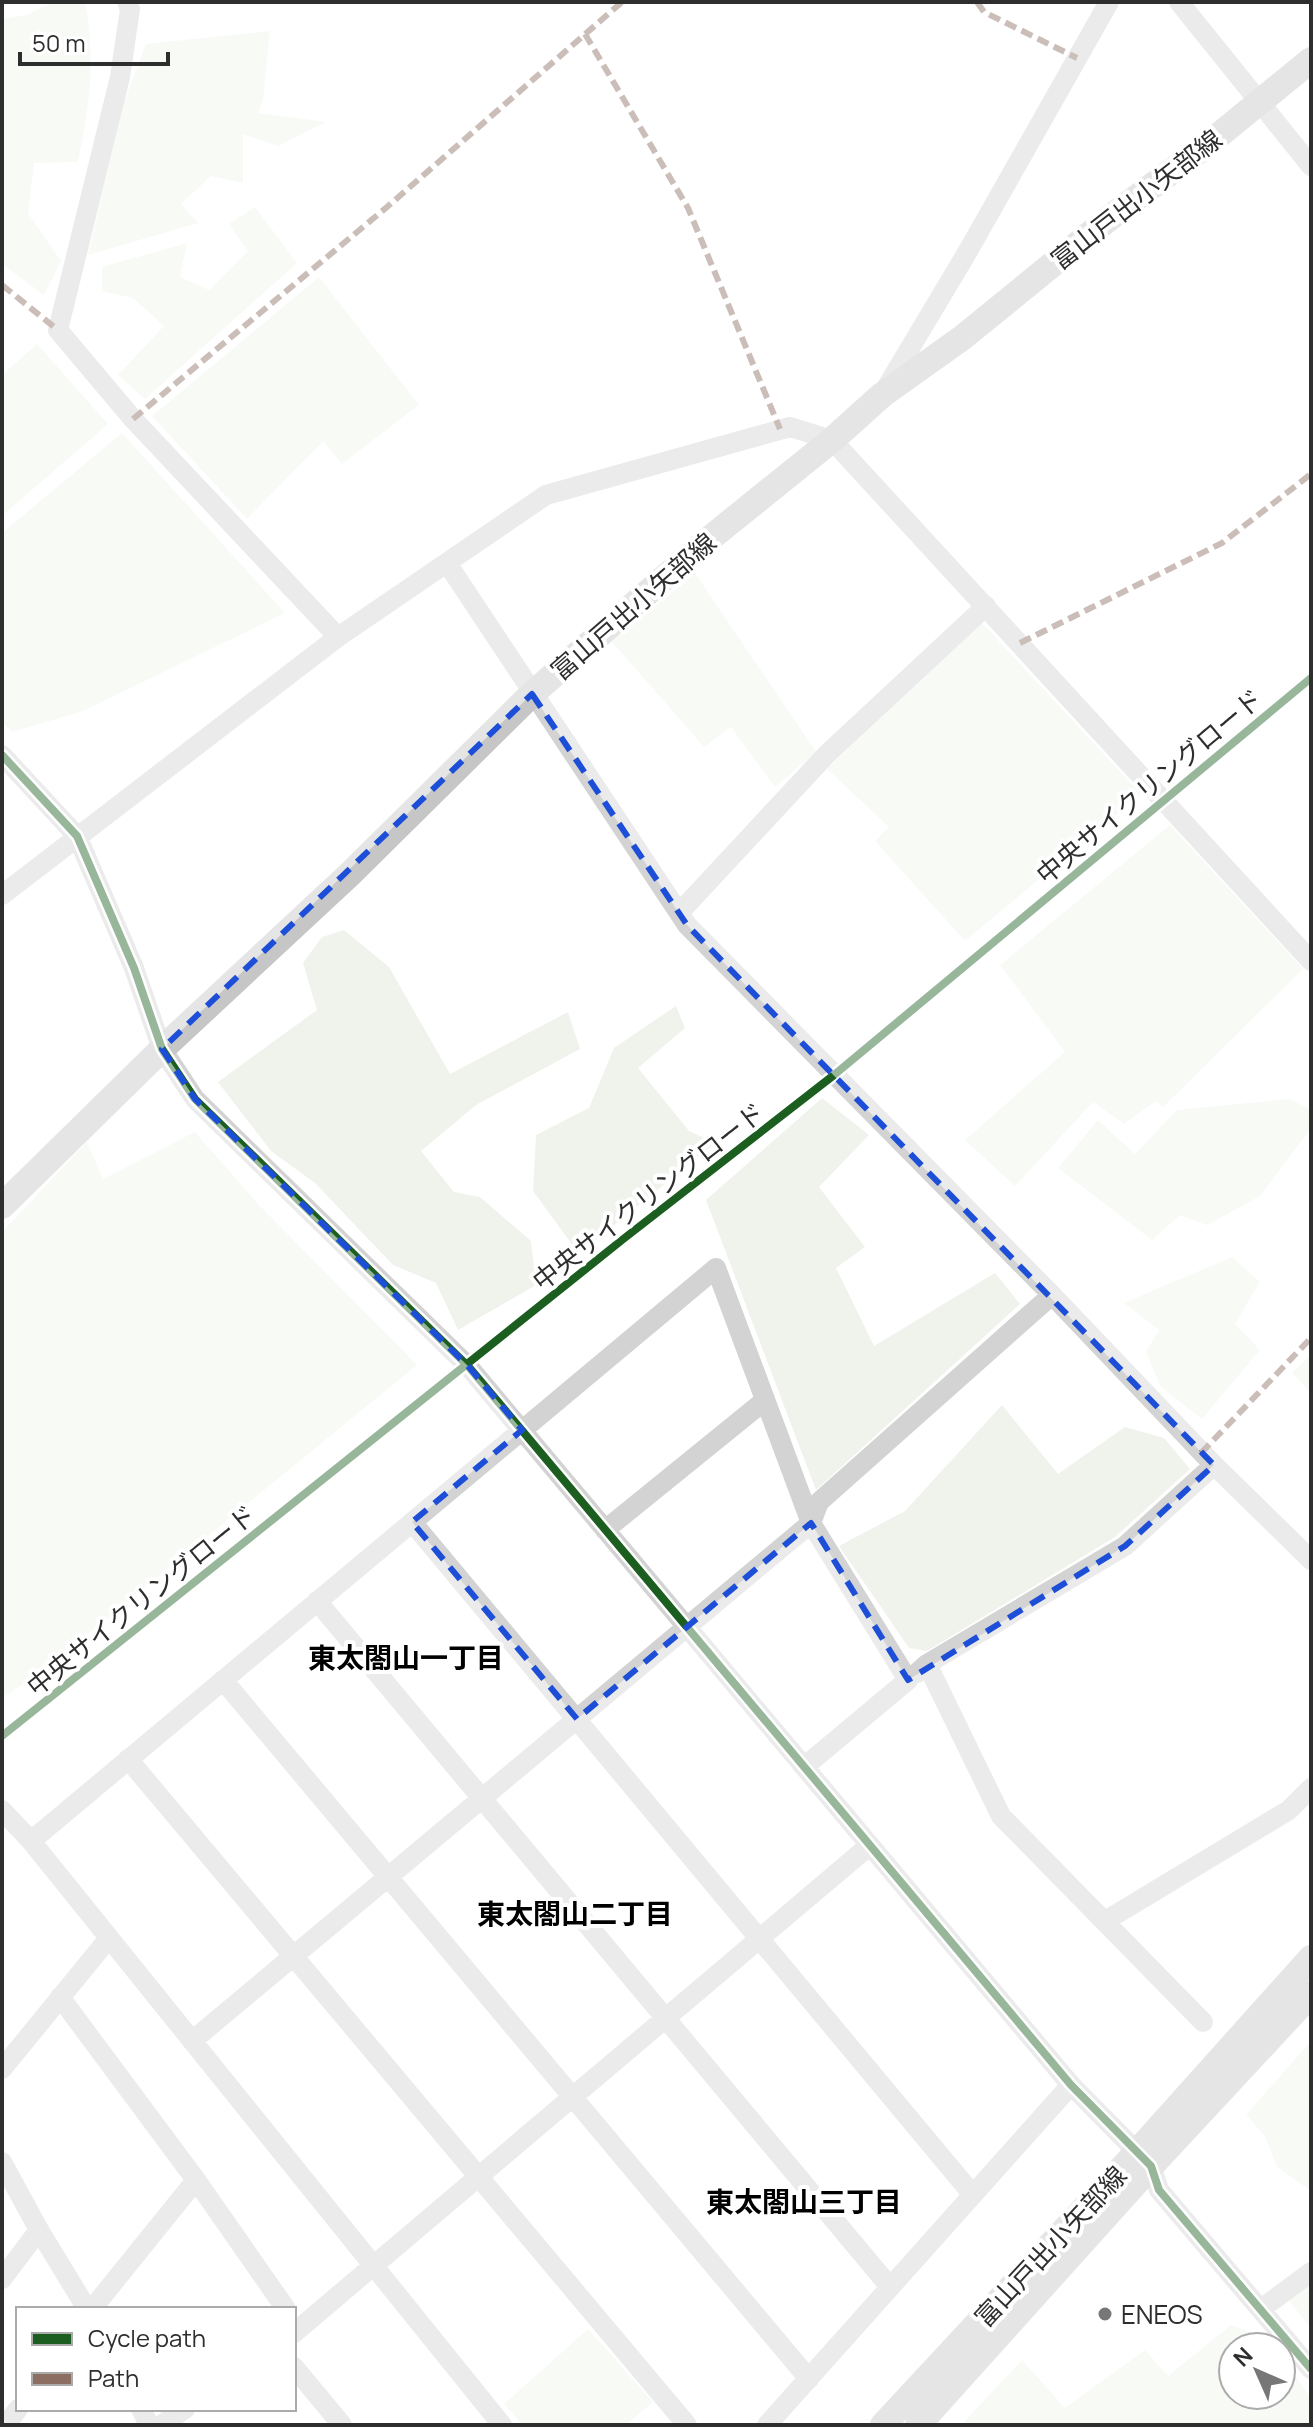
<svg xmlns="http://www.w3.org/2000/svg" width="1313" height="2427" viewBox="0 0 1313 2427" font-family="Manrope,'Noto Sans JP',sans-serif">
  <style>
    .green { fill: #eff3ec }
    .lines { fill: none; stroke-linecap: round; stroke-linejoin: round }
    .minor { stroke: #d3d3d3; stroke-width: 20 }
    .major { stroke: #c6c6c6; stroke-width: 26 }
    .quiet { stroke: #8d6e63; stroke-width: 6; stroke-dasharray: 12 6; stroke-linecap: butt }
    .cycleway-casing { stroke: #fff; stroke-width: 13 }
    .cycleway { stroke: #1b5e20; stroke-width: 8 }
    .marked { fill: none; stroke: #1d4ed8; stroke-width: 6; stroke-dasharray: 16 10; stroke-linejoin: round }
    .poi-dot { fill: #777; stroke: #fff; stroke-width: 3 }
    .labels { text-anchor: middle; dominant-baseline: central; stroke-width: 8; stroke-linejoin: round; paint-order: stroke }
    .street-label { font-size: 26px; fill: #2e2e2e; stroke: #fff }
    .poi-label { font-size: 26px; fill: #2e2e2e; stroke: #fff; text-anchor: start }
    .neighbourhood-label { font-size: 28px; font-weight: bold; fill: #000; stroke: #fff }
  </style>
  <rect width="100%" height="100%" fill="#fff"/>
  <!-- green -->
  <path class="green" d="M53 2H85C96 62 90 102 78 162L34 163 28 213 61 261 44 295 2 264V19L27 15Z
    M270 31 263 100 258 113 326 122 278 146 243 134V183L211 176 181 204 198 223 88 255 124 102 146 44Z
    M255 207 297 263 145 399 118 375 164 326 133 298 102 291V267L187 243 180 277 209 290 248 251 229 224Z
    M319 277 419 405 342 464 323 441 247 519 152 416Z
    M37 344 108 424 2 516V375Z
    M122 433 285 613 83 711 12 732 2 722V533Z
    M695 573 816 752 775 787 731 727 704 747 612 642Z
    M981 622 1141 794 965 941 875 841 889 827 827 769Z
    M1170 825 1303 969 1163 1107 1156 1101 1124 1124 1093 1102 1015 1186 965 1140 1065 1052 1000 965Z
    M344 930 389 967 450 1074 568 1012 580 1049 476 1105 421 1151 454 1192 480 1197 531 1241 536 1285 458 1330 436 1283 393 1265 315 1183 271 1151 218 1082 317 1010 303 963 322 937Z
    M676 1006 685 1028 638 1068 689 1131 715 1143 579 1254 533 1191 536 1135 589 1108 614 1048Z
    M822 1098 869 1135 819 1187 865 1247 836 1268 874 1346 995 1273 1020 1304 816 1490 706 1200Z
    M1290 1099 1311 1110V1128L1260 1196 1207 1225 1180 1215 1152 1240 1058 1168 1098 1120 1135 1154 1177 1110Z
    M195 1132 259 1205 417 1365 45 1669 2 1698V1394H4L2 1383V1232L87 1142 103 1179Z
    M1232 1257 1260 1282 1235 1324 1260 1350 1202 1419 1161 1387 1146 1352 1159 1330 1124 1303Z
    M1311 1354V1393L1292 1373Z
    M1002 1405 1058 1474 1125 1427 1164 1438 1190 1469 1115 1537 927 1651 909 1648 839 1546 905 1511Z
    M1311 2041V2191L1277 2167 1265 2136 1246 2115Z
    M1311 2282V2329L1288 2299Z
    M1231 2325 1251 2333 1258 2347H1233V2395H1281L1282 2357 1311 2398V2425H961L1022 2360 1065 2408 1145 2350 1168 2376Z
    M588 2329 653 2402 626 2425H522L504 2404Z"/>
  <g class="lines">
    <!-- minor -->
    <path class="minor" d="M127 2 130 9 120 77 58 330 133 419 338 637
      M1179 2 1311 166
      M885 390 968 251 1109 2
      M447 563 687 925 1052 1295 1214 1465 1311 1560
      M2 755 77 836 134 968 162 1049 195 1099 468 1366 1071 2085 1151 2166 1159 2190 1311 2369
      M2 895 338 637 546 495 790 427 832 440 1311 961
      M679 913 826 755 986 606
      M412 1522 973 2195
      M605 1530 764 1401
      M317 1601 890 2287
      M927 1664 1001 1816 1203 2022
      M917 1673 927 1664 1125 1546 1214 1465
      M223 1680 809 2379
      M128 1759 687 2425
      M2 1810 31 1841 502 2425
      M31 1841 716 1268 811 1523 908 1680 804 1767
      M1105 1921 1289 1810 1311 1788
      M60 1997 196 2180 286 2309
      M192 2041 811 1523 819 1502 1052 1295
      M2 2069 109 1938
      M2 2162 39 2230 87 2309
      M2 2279 39 2230
      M92 2309 196 2180
      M1261 2309 1311 2272
      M294 2333 870 1845
      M294 2367 342 2425
      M141 2409 149 2425
      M6 2425 18 2409
      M161 2425 185 2409
      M767 2425 1071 2085"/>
    <!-- major -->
    <path class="major" d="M2 1206 162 1049 350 874 532 694 703 544 832 440 882 395 962 338 1107 220 1213 140 1311 60
      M883 2425 1136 2153 1311 1958
      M918 2425 1151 2166 1311 1994"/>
    <!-- quiet -->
    <path class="quiet" d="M977 2 984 12 1077 58
      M585 34 688 208 780 429
      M2 285 58 330
      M133 419 387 207 622 2
      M1020 643 1222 543 1311 474
      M1201 1453 1311 1338"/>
    <defs>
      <path id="cycleway" d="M2 755 77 836 134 968 162 1049 195 1099 468 1366 1071 2085 1151 2166 1159 2190 1311 2369
        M2 1736 622 1240 834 1075 1311 678"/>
    </defs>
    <!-- cycleway casing -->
    <use href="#cycleway" class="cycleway-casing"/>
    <!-- cycleway -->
    <use href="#cycleway" class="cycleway"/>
  </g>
  <!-- marked area -->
  <path d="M0 0H1313V2427H0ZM532 694 687 925 1214 1465 1125 1546 908 1680 811 1523 577 1719 412 1522 522 1430 468 1366 195 1099 162 1049Z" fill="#fff" fill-opacity=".55" fill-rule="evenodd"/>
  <path class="marked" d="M532 694 687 925 1214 1465 1125 1546 908 1680 811 1523 577 1719 412 1522 522 1430 468 1366 195 1099 162 1049Z"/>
  <!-- markers -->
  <circle class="poi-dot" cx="1105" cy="2314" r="8"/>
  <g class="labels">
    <!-- street labels -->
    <g class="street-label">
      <text transform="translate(1136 199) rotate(-38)">富山戸出小矢部線</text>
      <text transform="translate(633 606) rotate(-41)">富山戸出小矢部線</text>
      <text transform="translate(1149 786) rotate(-40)">中央サイクリングロード</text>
      <text transform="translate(648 1196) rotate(-38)">中央サイクリングロード</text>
      <text transform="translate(141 1600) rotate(-39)">中央サイクリングロード</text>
      <text transform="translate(1050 2246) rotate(-47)">富山戸出小矢部線</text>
    </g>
    <!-- poi labels -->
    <g class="poi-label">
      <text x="1121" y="2314">ENEOS</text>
    </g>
    <!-- neighbourhood labels -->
    <g class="neighbourhood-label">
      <text x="406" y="1657">東太閤山一丁目</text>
      <text x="575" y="1913">東太閤山二丁目</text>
      <text x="804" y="2201">東太閤山三丁目</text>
    </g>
  </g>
  <!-- border -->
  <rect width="1313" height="2427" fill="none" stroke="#2e2e2e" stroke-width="8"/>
  <!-- legend -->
  <rect x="16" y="2307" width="280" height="104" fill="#ffffff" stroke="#ababab" stroke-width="2"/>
  <rect x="32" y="2333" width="40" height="12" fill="#1b5e20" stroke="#ababab" stroke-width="2"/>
  <text x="88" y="2347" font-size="24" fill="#2e2e2e">Cycle path</text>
  <rect x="32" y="2373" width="40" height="12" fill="#8d6e63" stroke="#ababab" stroke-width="2"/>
  <text x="88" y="2387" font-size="24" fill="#2e2e2e">Path</text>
  <!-- north arrow -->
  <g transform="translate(1257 2371) rotate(315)"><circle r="38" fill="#ffffff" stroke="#ababab" stroke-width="2"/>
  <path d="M0-6L14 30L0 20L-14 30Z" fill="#777777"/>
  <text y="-12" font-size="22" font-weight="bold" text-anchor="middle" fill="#2e2e2e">N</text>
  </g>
  <!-- scale -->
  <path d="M20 52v12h148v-12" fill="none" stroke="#2e2e2e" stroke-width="4"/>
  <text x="32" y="52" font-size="24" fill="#2e2e2e" stroke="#ffffff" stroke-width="6" paint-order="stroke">50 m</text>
</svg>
